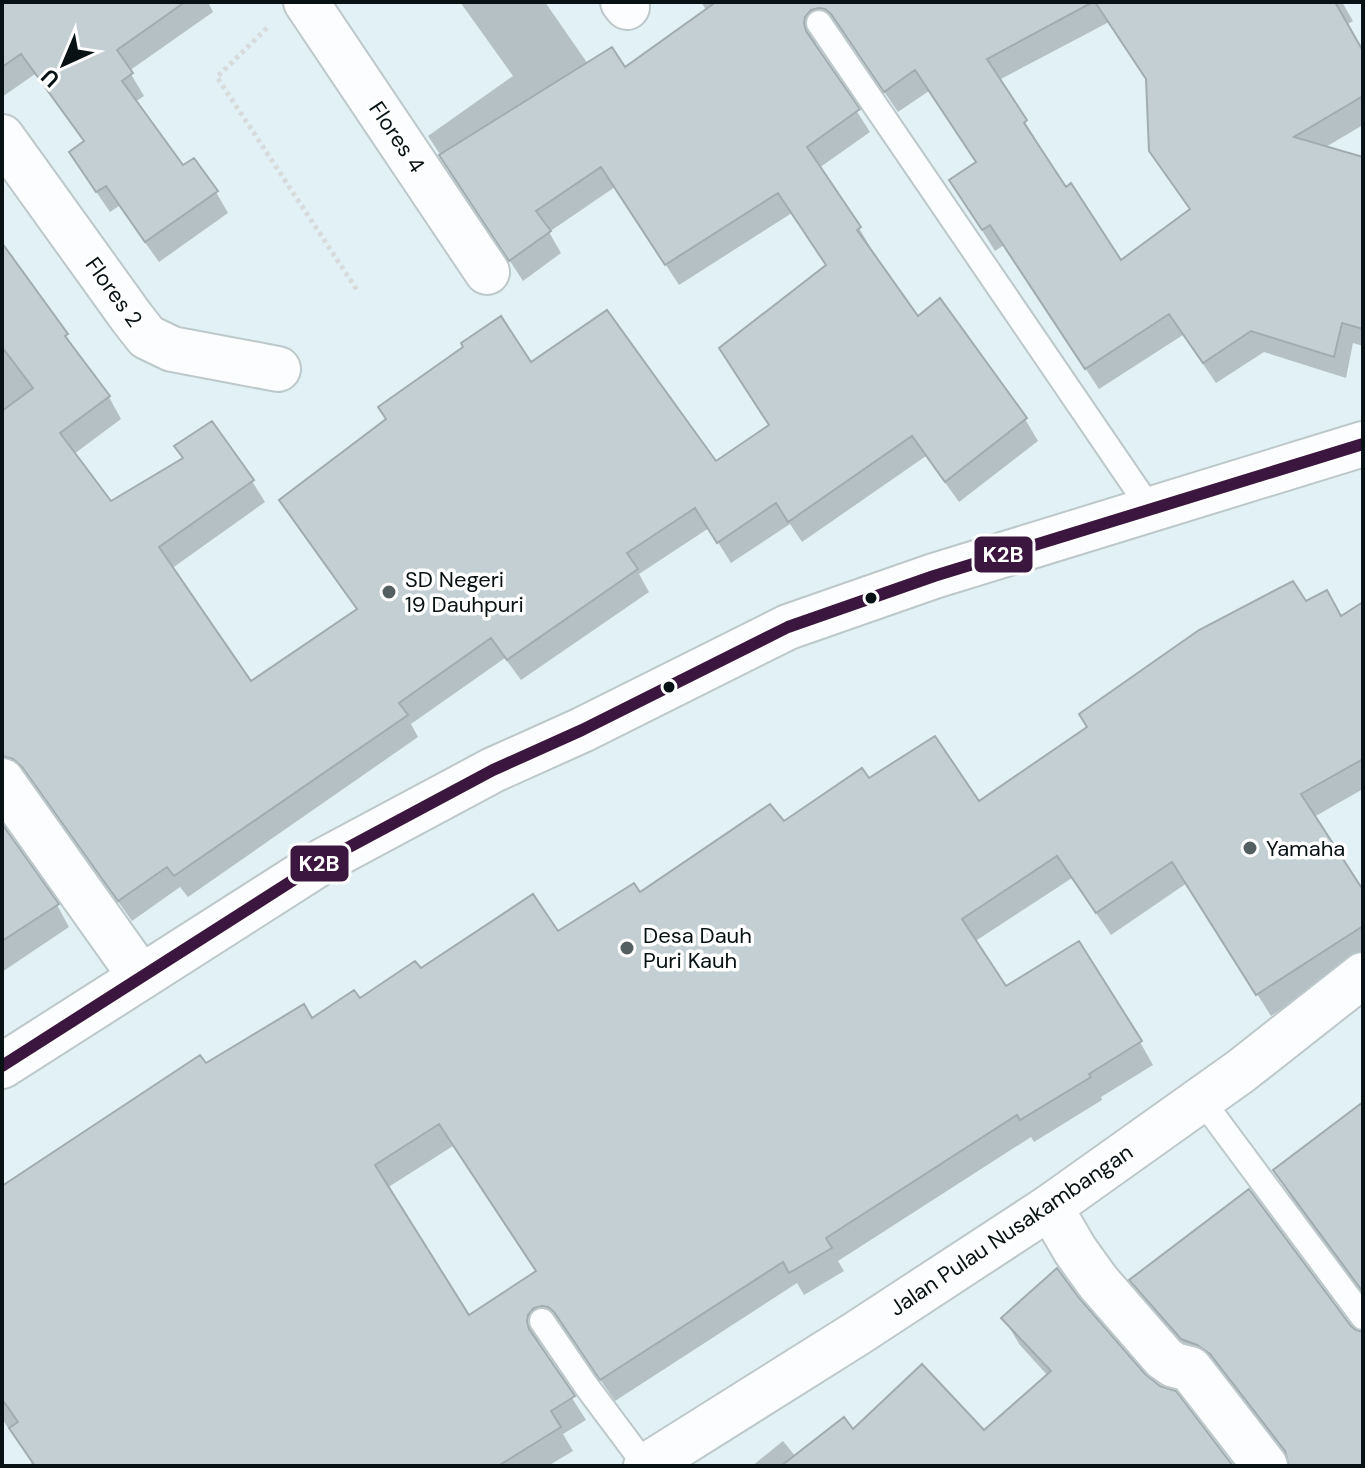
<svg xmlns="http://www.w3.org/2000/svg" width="1365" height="1468" viewBox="0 0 1365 1468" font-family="'DM Sans',sans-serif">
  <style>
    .shadow { fill: #0003; fill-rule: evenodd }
    .building { fill: #c4cfd3; stroke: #a1acb0; stroke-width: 2; fill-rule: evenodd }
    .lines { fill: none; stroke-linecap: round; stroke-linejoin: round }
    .service-casing { stroke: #bdc8cb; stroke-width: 28 }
    .minor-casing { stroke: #bdc8cb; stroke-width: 48 }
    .tertiary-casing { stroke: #bdc8cb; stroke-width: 48 }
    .secondary-casing { stroke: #bdc8cb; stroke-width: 48 }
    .path { stroke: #d7dbdc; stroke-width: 5; stroke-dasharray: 4 4; stroke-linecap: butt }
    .service { stroke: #fbfdfe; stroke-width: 24 }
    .minor { stroke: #fbfdfe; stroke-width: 44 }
    .tertiary { stroke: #fbfdfe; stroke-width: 44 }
    .secondary { stroke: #fbfdfe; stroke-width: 44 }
    .bus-1-casing { stroke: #fff; stroke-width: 18 }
    .bus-1 { stroke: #3b163f; stroke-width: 12 }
    .poi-dot { fill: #545f62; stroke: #fff; stroke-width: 3 }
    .bus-dot { fill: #081113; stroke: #fff; stroke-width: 3 }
    .labels { text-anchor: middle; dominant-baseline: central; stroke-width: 7; stroke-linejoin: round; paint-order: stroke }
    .street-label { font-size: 22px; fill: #081113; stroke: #fff }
    .poi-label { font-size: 22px; fill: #081113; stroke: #fff; text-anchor: start }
    .line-badge { stroke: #fff; stroke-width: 3 }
    .badge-label { font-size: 22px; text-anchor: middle; font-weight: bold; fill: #fff }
  </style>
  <rect width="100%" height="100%" fill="#e2f1f5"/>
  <!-- shadow -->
  <path class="shadow" d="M8 2H208L213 12 129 71 144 96 135 102 182 168 216 192 228 213 159 262 119 206 110 212 84 174 71 153 85 143 35 74 2 97V6Z
    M460 2H545L588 64 624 69 707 11 701 2H1342L1353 21 1346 25 1363 55V125L1324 148 1363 159V346L1353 343 1346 378 1264 352 1216 383 1183 335 1099 389 1004 245 995 251 964 202 977 164 929 91 898 112 846 36 839 30 832 29 817 39 815 46 870 132 819 168 859 228 872 250 869 251 917 319 939 301 1025 419 1038 441 959 502 926 456 802 542 790 524 731 563 709 528 639 574 649 592 521 680 505 658 411 724 418 737 188 897 180 887 132 921 37 788 26 779 2 781V246L66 335 79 358 109 397 121 419 74 454 111 504 252 481 265 502 171 569 250 683 358 611 294 522 281 501 531 365 716 464 771 427 828 266 792 213 679 285 615 187 549 232 561 253 523 281 428 136 513 76ZM1109 22 1148 82 1151 150 1164 173 1191 211 1121 263 1065 190 1035 144 1038 143 999 80Z
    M1306 604 1341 619 1363 604V789L1314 817 1363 893V957L1271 1016 1187 883 1111 935 1072 878 974 942 1005 989 1140 1042 1153 1065 1101 1097 1102 1100 1034 1142 1031 1137 838 1261 844 1271 804 1295 797 1283 615 1401 569 1335 563 1330 556 1328 540 1339 539 1346 586 1420 563 1434 573 1451 548 1466H26L32 1463 2 1419V1190L205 1066 360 1001 421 970 558 934 784 824 868 780 978 804ZM453 1146 537 1273 468 1318 387 1188Z
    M2 828 57 905 69 927 2 972Z
    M1363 1105V1295L1291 1197 1275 1171Z
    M1132 1280 1350 1327 1363 1334V1466H1291V1463L1227 1380 1214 1371 1198 1366 1147 1307Z
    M1078 1300 1144 1376 1231 1466H752L783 1441 796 1457 853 1432 984 1433 1048 1376 1019 1344 1004 1318Z"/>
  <!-- building -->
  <path class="building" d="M2 2H185L117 50 133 73 122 81 183 165 194 158 218 191 145 242 106 186 96 192 69 152 84 141 21 54 2 67Z
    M716 2H1093L987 59 1027 120 1024 123 1066 187 1071 183 1121 260 1190 209 1149 151 1146 79 1095 2H1335L1363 51V96L1294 137 1363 157V329L1342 323 1334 357 1251 331 1203 363 1169 314 1085 369 990 225 982 230 949 180 976 162 915 70 884 92 831 14 825 9 819 8 811 10 805 17 804 23 806 31 860 109 807 147 861 227 857 230 918 316 940 298 1027 418 945 482 912 436 788 522 776 503 717 543 695 508 627 553 638 569 507 660 491 638 399 703 408 715 174 876 167 867 118 901 22 767 13 759 2 756V411L33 388 2 347V243L68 334 65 336 110 396 60 433 111 501 183 458 174 446 212 421 254 480 159 547 251 681 357 609 279 500 386 419 378 407 463 347 461 343 501 316 531 362 607 310 716 461 769 425 719 348 826 265 778 193 665 265 601 167 536 211 551 231 509 261 439 155 612 47 625 67Z
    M1293 581 1306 601 1327 590 1341 616 1363 602V759L1301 794 1363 890V926L1256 995 1172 862 1096 913 1057 856 962 919 1006 986 1079 941 1142 1041 1089 1074 1091 1077 1020 1120 1017 1115 826 1238 832 1248 789 1273 783 1262 600 1380 554 1312 548 1307 542 1306 534 1308 528 1315 527 1321 529 1329 575 1396 551 1411 561 1427 498 1466H35L9 1428 18 1422 2 1399V1186L200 1055 206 1063 304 1004 312 1018 354 990 360 998 415 961 421 968 533 894 558 931 634 883 640 892 770 804 784 821 862 768 869 778 935 736 979 801 1087 727 1079 714 1199 630ZM439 1124 536 1271 469 1315 375 1165Z
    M2 824 59 904 2 941Z
    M1363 1102V1292L1273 1170Z
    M1249 1189 1351 1326 1356 1330 1363 1332V1466H1289L1285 1451 1210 1354 1197 1345 1181 1339 1129 1280Z
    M1057 1268 1079 1298 1145 1374 1160 1386 1176 1391 1233 1466H781L844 1417 853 1429 922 1364 984 1430 1051 1371 1001 1318Z"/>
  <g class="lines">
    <defs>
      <path id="service" d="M819 23 1151 510
        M1201 1099 1363 1317
        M542 1321 587 1387 646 1466"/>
      <path id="minor" d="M306 2 487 272
        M623 2 627 7
        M2 137 132 318 147 337 172 349 278 369
        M2 781 141 977
        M1050 1207 1075 1250 1098 1282 1164 1358 1174 1365 1190 1369 1265 1466"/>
      <path id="tertiary" d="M646 1466 856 1334 1050 1207 1241 1071 1363 975"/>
      <path id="secondary" d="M2 1066 323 861 493 770 582 730 788 627 934 576 1363 444"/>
    </defs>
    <!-- service casing -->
    <use href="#service" class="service-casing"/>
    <!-- minor casing -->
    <use href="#minor" class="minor-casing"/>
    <!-- tertiary casing -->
    <use href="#tertiary" class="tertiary-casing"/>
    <!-- secondary casing -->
    <use href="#secondary" class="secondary-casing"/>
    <!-- path -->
    <path class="path" d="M267 28 217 77 357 290"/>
    <!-- service -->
    <use href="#service" class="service"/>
    <!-- minor -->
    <use href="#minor" class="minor"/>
    <!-- tertiary -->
    <use href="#tertiary" class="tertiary"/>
    <!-- secondary -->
    <use href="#secondary" class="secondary"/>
    <defs>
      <path id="bus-1" d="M2 1066 323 861 493 770 582 730 788 627 934 576 1363 444"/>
    </defs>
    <!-- bus-1 casing -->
    <use href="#bus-1" class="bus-1-casing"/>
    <!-- bus-1 -->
    <use href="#bus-1" class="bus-1"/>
  </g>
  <!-- markers -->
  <g class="poi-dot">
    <circle cx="389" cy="592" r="8"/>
    <circle cx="1250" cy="848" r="8"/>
    <circle cx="627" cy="948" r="8"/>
  </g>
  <g class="bus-dot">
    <circle cx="871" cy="598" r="7"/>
    <circle cx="669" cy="687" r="7"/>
  </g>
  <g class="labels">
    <!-- street labels -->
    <g class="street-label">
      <text transform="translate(397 137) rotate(56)">Flores 4</text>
      <text transform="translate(114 292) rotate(54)">Flores 2</text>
      <text transform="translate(1011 1230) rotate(-34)">Jalan Pulau Nusakambangan</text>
    </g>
    <!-- poi labels -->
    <g class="poi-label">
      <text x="405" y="579">SD Negeri<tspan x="405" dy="25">19 Dauhpuri</tspan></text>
      <text x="1266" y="848">Yamaha</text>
      <text x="643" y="935">Desa Dauh<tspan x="643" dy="25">Puri Kauh</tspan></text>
    </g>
  </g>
  <g class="line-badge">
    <rect x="973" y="535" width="61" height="39" rx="8" fill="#3b163f"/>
    <rect x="289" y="844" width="61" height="39" rx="8" fill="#3b163f"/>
  </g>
  <g class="badge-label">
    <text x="1003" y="562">K2B</text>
    <text x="319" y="871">K2B</text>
  </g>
  <!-- border -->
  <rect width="1365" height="1468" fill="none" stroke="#081113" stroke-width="8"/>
  <!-- north arrow -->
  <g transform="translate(64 64) rotate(224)" stroke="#ffffff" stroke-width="6" paint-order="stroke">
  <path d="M0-6L14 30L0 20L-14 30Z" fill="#081113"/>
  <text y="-12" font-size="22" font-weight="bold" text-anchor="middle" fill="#081113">U</text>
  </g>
</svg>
